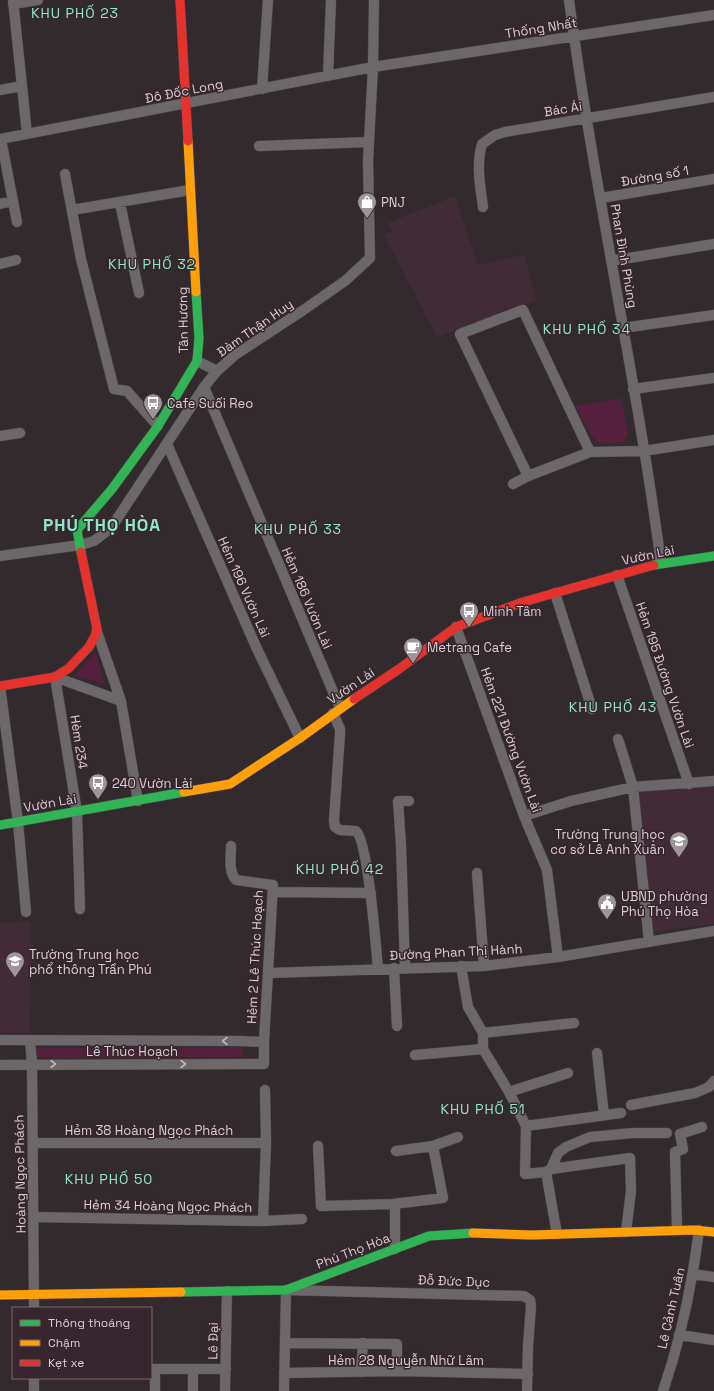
<svg xmlns="http://www.w3.org/2000/svg" width="714" height="1391" viewBox="0 0 714 1391" font-family="'Space Grotesk',sans-serif">
  <style>
    .built { fill: #412b36 }
    .green { fill: #55203e }
    .lines { fill: none; stroke-linecap: round; stroke-linejoin: round }
    .street-casing { stroke: #4d4548; stroke-width: 11 }
    .fast-casing { stroke: #4d4548; stroke-width: 10 }
    .slow-casing { stroke: #4d4548; stroke-width: 10 }
    .jam-casing { stroke: #4d4548; stroke-width: 10 }
    .street { stroke: #6c686a; stroke-width: 10 }
    .fast { stroke: #30b455; stroke-width: 9 }
    .slow { stroke: #ff9f0a; stroke-width: 9 }
    .jam { stroke: #e5322d; stroke-width: 9 }
    .oneway { stroke: #beb4b9 }
    .labels { text-anchor: middle; dominant-baseline: central; stroke-width: 3; stroke-linejoin: round; paint-order: stroke }
    .street-label { font-size: 13px; fill: #d9ced3; stroke: #37262e }
    .poi-label { font-size: 13px; fill: #d9ced3; stroke: #37262e; text-anchor: start }
    .neighbourhood-label { font-size: 14px; letter-spacing: 1px; fill: #8ce7c5; stroke: #37262e }
    .district-label { font-size: 17px; font-weight: bold; letter-spacing: 1px; fill: #8ce7c5; stroke: #37262e }
  </style>
  <rect width="100%" height="100%" fill="#332a2e"/>
  <!-- built -->
  <path class="built" d="M455 196 478 265 524 255 537 300 437 337 384 235 392 231 388 223Z
    M714 786V924L652 932 637 791Z
    M31 921 30 1033H0V923Z"/>
  <!-- green -->
  <path class="green" d="M621 398 628 434 623 442 601 444 593 438 575 406Z
    M95 652 105 684 75 676Z
    M242 1047 243 1057 37 1058 36 1048Z"/>
  <g class="lines">
    <defs>
      <path id="street" d="M13 0 27 134
        M569 0C594 189 636 375 661 563
        M13 4 38 0
        M328 76 331 0
        M262 89 268 0
        M0 90 22 86
        M0 139 373 67 714 15
        M1 139 17 222
        M259 146 369 142
        M65 174 81 259 114 389 127 391 158 426
        M601 198 714 179
        M120 203 139 293
        M0 204 13 201
        M483 207C480 185 476 165 482 144L495 135 505 132 714 97
        M72 210 190 190
        M611 261 714 244
        M0 264 16 260
        M623 328 714 315
        M197 361 217 371
        M204 387 340 708
        M633 389 714 378
        M0 436 20 433
        M167 444 257 649 300 738
        M528 476 460 334 523 310 590 452
        M513 484 528 476 590 452 644 451 714 440
        M0 556 80 545 94 541 111 528 204 387 217 371 235 355 302 311 345 281 370 258 368 161 373 67 374 0
        M617 575 689 784
        M555 593 592 709
        M456 627 524 816 547 870 558 957
        M97 632 121 701 138 801
        M0 686 18 822 26 912
        M333 713 340 729V734L334 820 335 827 340 830 356 831C368 842 376 947 378 969
        M618 739 633 787 649 942
        M524 816 571 801 633 787 714 781
        M477 873 484 966
        M273 892 371 893
        M80 909 77 812 55 677 121 701
        M461 966 468 1007 483 1033V1049L509 1092 526 1126 525 1174 546 1172 557 1234
        M394 968 397 1026
        M405 968 401 845 398 801H409
        M269 973 484 966 558 957 714 931
        M483 1033 574 1023
        M0 1040 240 1041 264 1042
        M30 1040 32 1064 34 1308
        M597 1053 604 1115
        M415 1055 483 1049
        M0 1065 264 1064V1042L273 885 236 880C228 871 231 858 231 846
        M509 1092 568 1073
        M631 1105 695 1093 709 1087 714 1081
        M526 1126 621 1113
        M33 1143H266
        M318 1146 321 1206 393 1204 443 1198 433 1146 458 1137
        M396 1151 433 1146
        M551 1169 630 1158 631 1191 626 1232
        M546 1172 551 1169 558 1153 566 1147 590 1137 633 1133H667
        M395 1204V1249
        M34 1217 263 1221 302 1219
        M263 1221 266 1143 265 1090
        M677 1230 675 1152 683 1149 680 1134 702 1127
        M693 1274 714 1277
        M679 1335 714 1340
        M285 1343 397 1344V1371
        M151 1369H226
        M155 1369V1391
        M193 1369V1391
        M361 1372 363 1343
        M284 1373 397 1371 528 1374
        M34 1378V1391
        M225 1391 227 1291
        M284 1391 286 1290 524 1296 530 1300 531 1306 528 1346 527 1391
        M663 1391C681 1339 692 1285 699 1230"/>
      <path id="fast" d="M81 552 77 530 112 489 158 426 197 361 199 338 196 292
        M654 565 714 556
        M0 825 184 792
        M181 1292 286 1290 429 1236 473 1233"/>
      <path id="slow" d="M188 141 196 292
        M184 792 230 784 300 738 354 699
        M473 1233 533 1235 694 1230 714 1232
        M0 1295 181 1292"/>
      <path id="jam" d="M180 0 188 141
        M0 686 55 677 69 668 89 647 95 636 97 629 81 552
        M354 699 399 669 456 627 523 602 654 565"/>
    </defs>
    <!-- street casing -->
    <use href="#street" class="street-casing"/>
    <!-- fast casing -->
    <use href="#fast" class="fast-casing"/>
    <!-- slow casing -->
    <use href="#slow" class="slow-casing"/>
    <!-- jam casing -->
    <use href="#jam" class="jam-casing"/>
    <!-- street -->
    <use href="#street" class="street"/>
    <!-- fast -->
    <use href="#fast" class="fast"/>
    <!-- slow -->
    <use href="#slow" class="slow"/>
    <!-- jam -->
    <use href="#jam" class="jam"/>
  </g>
  <!-- one-way arrows -->
  <defs><path id="oneway-chevron" d="M-2-3.5L2.5 0L-2 3.5" fill="none" stroke-width="1.6" stroke-linecap="round" stroke-linejoin="round"/></defs>
  <g class="oneway">
    <use href="#oneway-chevron" transform="translate(225 1041) rotate(-180)"/>
    <use href="#oneway-chevron" transform="translate(53 1064)"/>
    <use href="#oneway-chevron" transform="translate(183 1064)"/>
  </g>
  <!-- icons -->
  <defs>
    <symbol id="shop-pin" viewBox="-11 -11 22 30"><path d="M0 17L-7.5 6A9.5 9.5 0 1 1 7.5 6Z" fill="#9f9599" stroke="#37262e"/><path d="M-5-2.5h2.3a2.7 3.5 0 0 1 5.4 0H5L5.5 6h-11ZM-1.5-2.5h3a1.5 2.3 0 0 0-3 0Z" fill="#fff"/></symbol>
    <symbol id="bus-pin" viewBox="-11 -11 22 30"><path d="M0 17L-7.5 6A9.5 9.5 0 1 1 7.5 6Z" fill="#9f9599" stroke="#37262e"/><path d="M-5-6H5V4H4V6H2V4H-2V6H-4V4H-5ZM-3.5-4V0h7V-4ZM-3.5 1.2v1.5H-2V1.2ZM2 1.2v1.5H3.5V1.2Z" fill="#fff"/></symbol>
    <symbol id="cafe-pin" viewBox="-11 -11 22 30"><path d="M0 17L-7.5 6A9.5 9.5 0 1 1 7.5 6Z" fill="#9f9599" stroke="#37262e"/><path d="M-5.5-4.5H6V0H3Q3 3.5 0 3.5H-2.5Q-5.5 3.5-5.5 0ZM3-3.2v2h1.7v-2ZM-6 4.5H4V6H-6Z" fill="#fff"/></symbol>
    <symbol id="school-pin" viewBox="-11 -11 22 30"><path d="M0 17L-7.5 6A9.5 9.5 0 1 1 7.5 6Z" fill="#9f9599" stroke="#37262e"/><path d="M0-5L7-2L0 1L-7-2ZM-4 1L0 2.5L4 1V4Q0 6-4 4Z" fill="#fff"/></symbol>
    <symbol id="civic-pin" viewBox="-11 -11 22 30"><path d="M0 17L-7.5 6A9.5 9.5 0 1 1 7.5 6Z" fill="#9f9599" stroke="#37262e"/><path d="M-.6-6.5H3V-4.5H.6V-3L4-1V1h2V6H-6V1h2V-1L-.6-3ZM-1.2 2.5V6h2.4V2.5Z" fill="#fff"/></symbol>
  </defs>
  <g fill-rule="evenodd">
    <use href="#shop-pin" x="356" y="191" width="22" height="30"/>
    <use href="#bus-pin" x="142" y="392" width="22" height="30"/>
    <use href="#bus-pin" x="458" y="600" width="22" height="30"/>
    <use href="#cafe-pin" x="402" y="636" width="22" height="30"/>
    <use href="#bus-pin" x="87" y="772" width="22" height="30"/>
    <use href="#school-pin" x="668" y="830" width="22" height="30"/>
    <use href="#civic-pin" x="596" y="892" width="22" height="30"/>
    <use href="#school-pin" x="4" y="950" width="22" height="30"/>
  </g>
  <g class="labels">
    <!-- street labels -->
    <g class="street-label">
      <text transform="translate(541 28) rotate(-9)">Thống Nhất</text>
      <text transform="translate(184 91) rotate(-11)">Đô Đốc Long</text>
      <text transform="translate(563 109) rotate(-9)">Bác Ái</text>
      <text transform="translate(655 176) rotate(-10)">Đường số 1</text>
      <text transform="translate(624 256) rotate(80)">Phan Đình Phùng</text>
      <text transform="translate(183 320) rotate(-91)">Tân Hương</text>
      <text transform="translate(255 328) rotate(-35)">Đàm Thận Huy</text>
      <text transform="translate(648 555) rotate(-12)">Vườn Lài</text>
      <text transform="translate(244 587) rotate(66)">Hẻm 196 Vườn Lài</text>
      <text transform="translate(307 598) rotate(67)">Hẻm 186 Vườn Lài</text>
      <text transform="translate(665 675) rotate(71)">Hẻm 195 Đường Vườn Lài</text>
      <text transform="translate(351 686) rotate(-34)">Vườn Lài</text>
      <text transform="translate(511 740) rotate(70)">Hẻm 221 Đường Vườn Lài</text>
      <text transform="translate(79 742) rotate(81)">Hèm 234</text>
      <text transform="translate(50 803) rotate(-10)">Vườn Lài</text>
      <text transform="translate(456 952) rotate(-3)">Đường Phan Thị Hành</text>
      <text transform="translate(255 957) rotate(-87)">Hẻm 2 Lê Thúc Hoạch</text>
      <text x="132" y="1051">Lê Thúc Hoạch</text>
      <text x="149" y="1130">Hẻm 38 Hoàng Ngọc Phách</text>
      <text transform="translate(20 1174) rotate(-91)">Hoàng Ngọc Phách</text>
      <text transform="translate(168 1206) rotate(1)">Hẻm 34 Hoàng Ngọc Phách</text>
      <text transform="translate(353 1251) rotate(-21)">Phú Thọ Hòa</text>
      <text transform="translate(454 1281) rotate(2)">Đỗ Đức Dục</text>
      <text transform="translate(671 1308) rotate(-77)">Lê Cảnh Tuân</text>
      <text transform="translate(213 1341) rotate(-89)">Lê Đại</text>
      <text x="406" y="1360">Hẻm 28 Nguyễn Nhữ Lãm</text>
    </g>
    <!-- poi labels -->
    <g class="poi-label">
      <text x="381" y="202">PNJ</text>
      <text x="167" y="403">Cafe Suối Reo</text>
      <text x="483" y="611">Minh Tâm</text>
      <text x="427" y="647">Metrang Cafe</text>
      <text x="112" y="783">240 Vườn Lài</text>
      <text x="665" y="834" text-anchor="end">Trường Trung học<tspan x="665" dy="15">cơ sở Lê Anh Xuân</tspan></text>
      <text x="621" y="896">UBND phường<tspan x="621" dy="15">Phú Thọ Hòa</tspan></text>
      <text x="29" y="954">Trường Trung học<tspan x="29" dy="15">phổ thông Trần Phú</tspan></text>
    </g>
    <!-- neighbourhood labels -->
    <g class="neighbourhood-label">
      <text x="75" y="13">KHU PHỐ 23</text>
      <text x="152" y="264">KHU PHỐ 32</text>
      <text x="587" y="329">KHU PHỐ 34</text>
      <text x="298" y="529">KHU PHỐ 33</text>
      <text x="613" y="707">KHU PHỐ 43</text>
      <text x="340" y="869">KHU PHỐ 42</text>
      <text x="483" y="1109">KHU PHỐ 51</text>
      <text x="109" y="1179">KHU PHỐ 50</text>
    </g>
    <!-- district labels -->
    <g class="district-label">
      <text x="102" y="525">PHÚ THỌ HÒA</text>
    </g>
  </g>
  <!-- legend -->
  <rect x="12" y="1307" width="140" height="72" fill="#37262e" stroke="#786970"/>
  <rect x="20" y="1320" width="20" height="6" fill="#30b455" stroke="#786970"/>
  <text x="48" y="1327" font-size="12" fill="#d9ced3">Thông thoáng</text>
  <rect x="20" y="1340" width="20" height="6" fill="#ff9f0a" stroke="#786970"/>
  <text x="48" y="1347" font-size="12" fill="#d9ced3">Chậm</text>
  <rect x="20" y="1360" width="20" height="6" fill="#e5322d" stroke="#786970"/>
  <text x="48" y="1367" font-size="12" fill="#d9ced3">Kẹt xe</text>
</svg>
